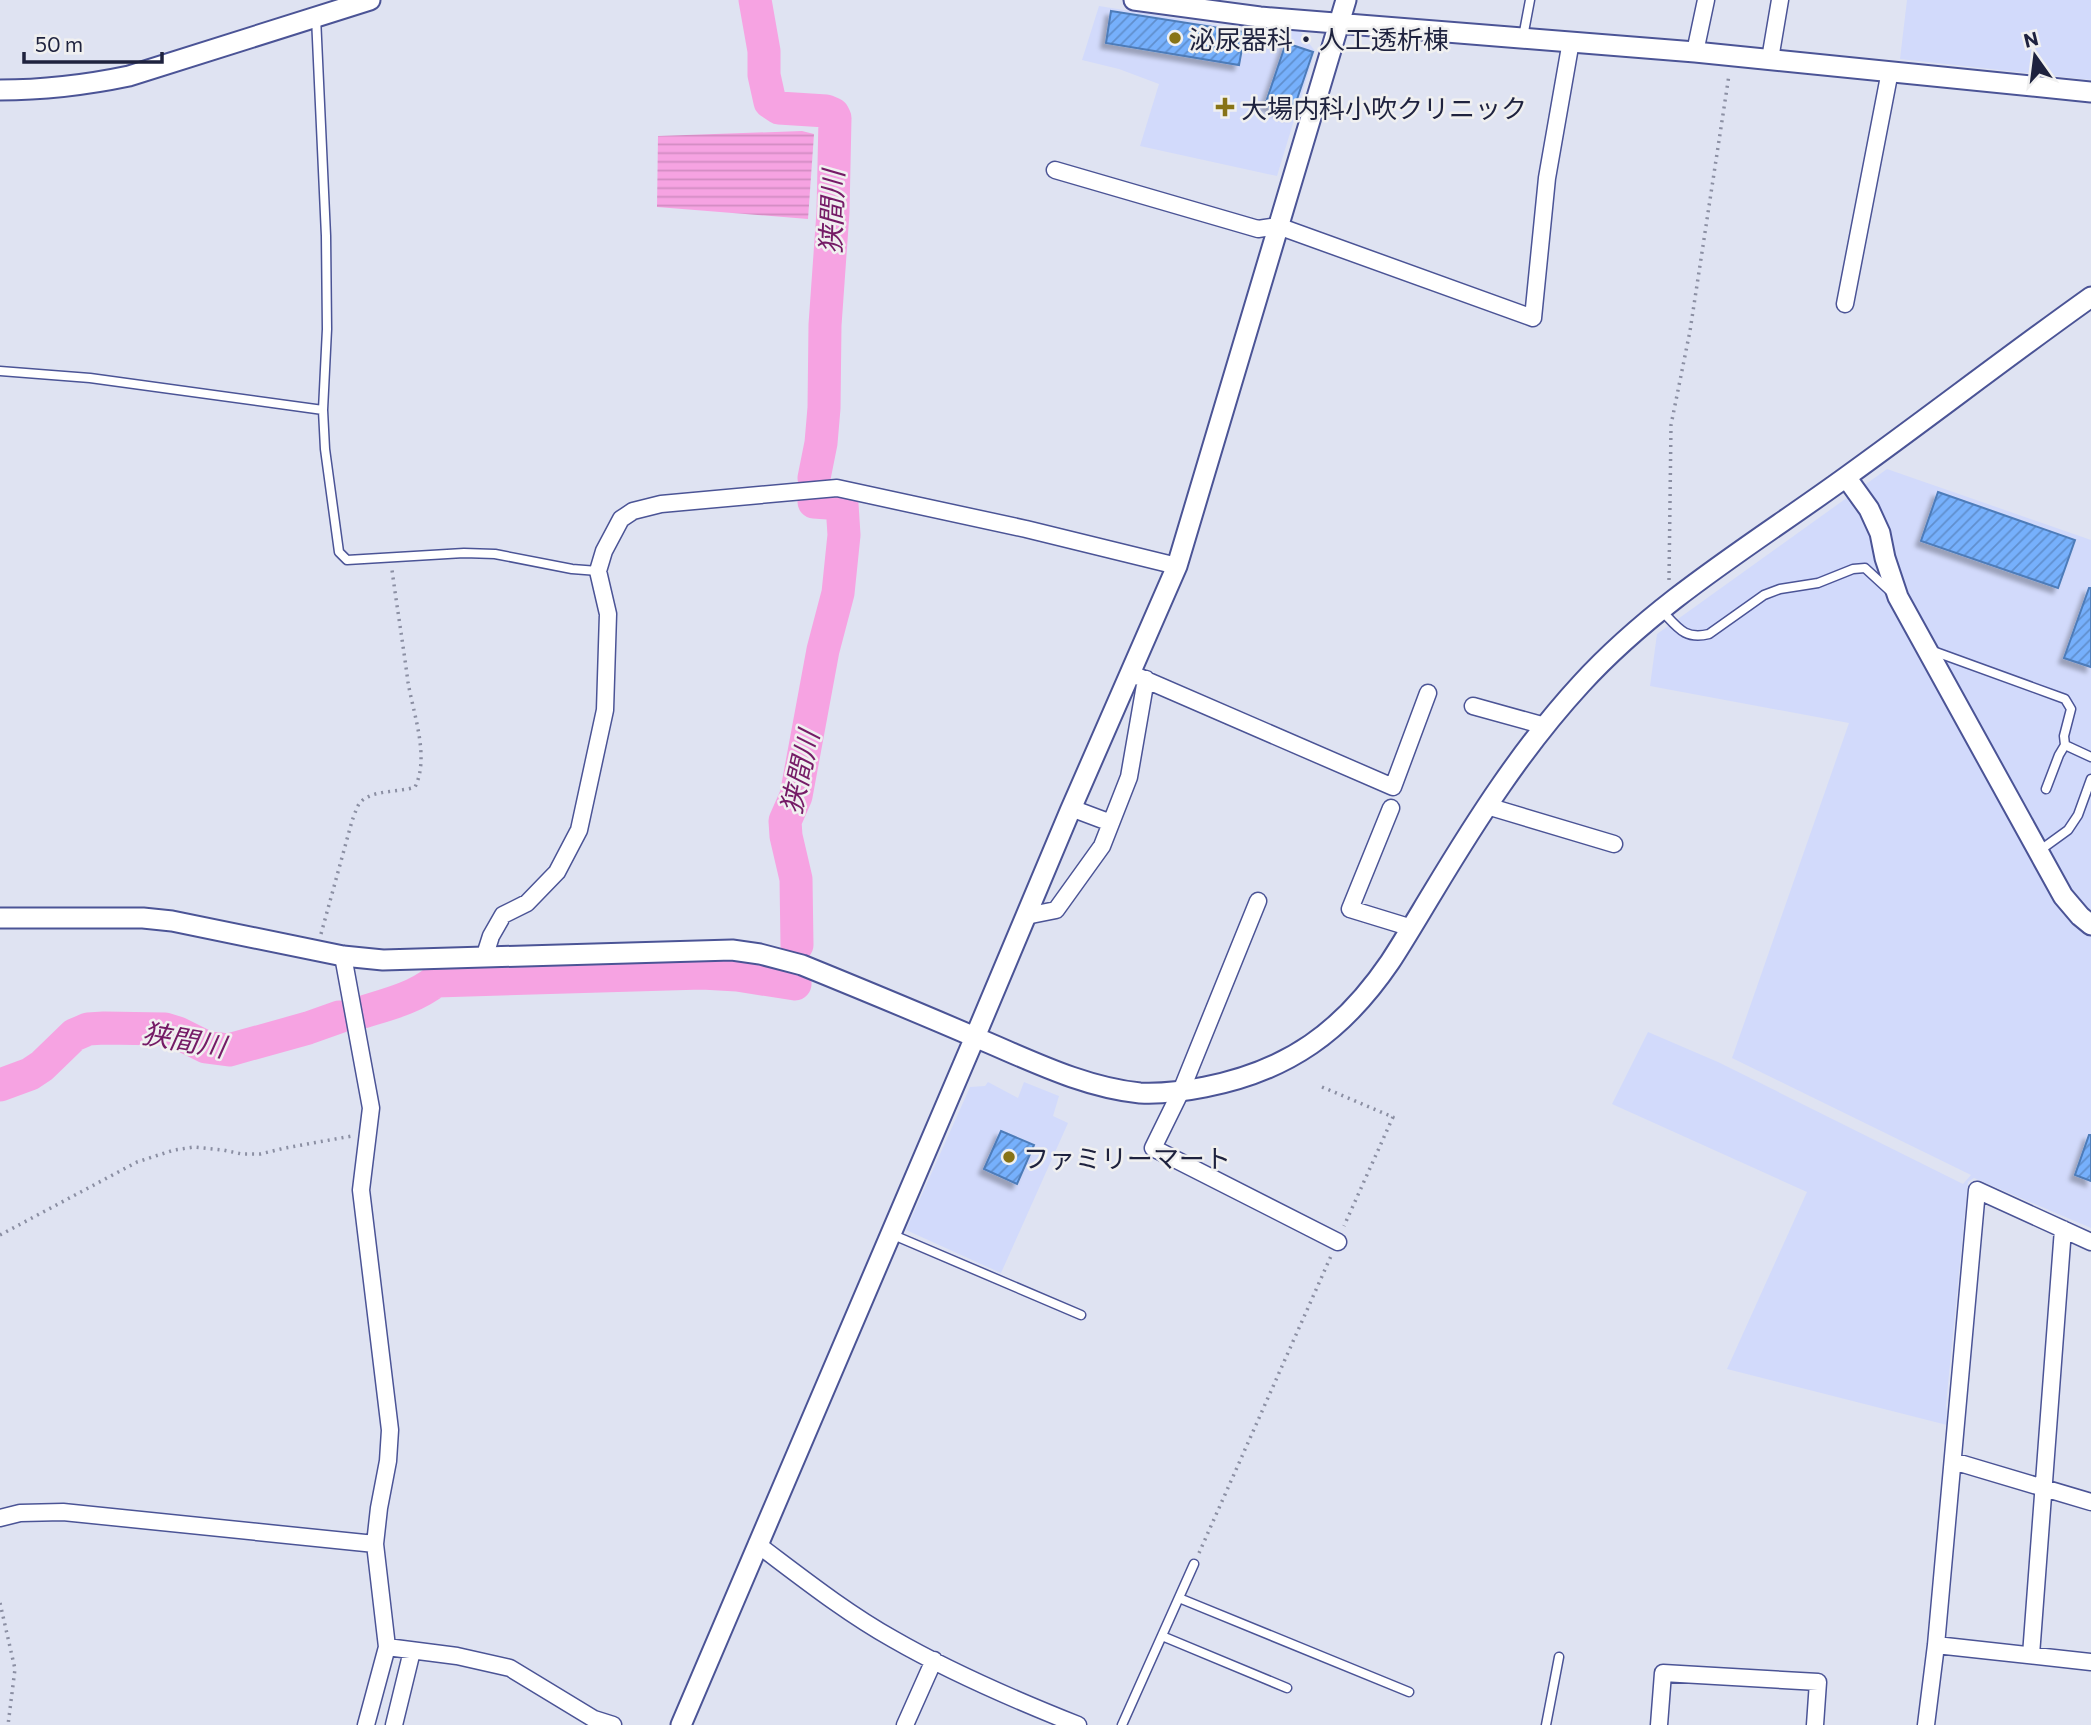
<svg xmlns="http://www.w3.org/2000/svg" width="2091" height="1725" viewBox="0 0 2091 1725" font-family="Commissioner,'Noto Sans JP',sans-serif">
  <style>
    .built { fill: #d2dafb }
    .water { fill: url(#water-rules) }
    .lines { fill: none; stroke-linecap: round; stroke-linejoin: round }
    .river { stroke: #f6a3e2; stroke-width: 33 }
    .building { fill: url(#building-hatch); stroke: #4e7cb9; stroke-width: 2; filter: url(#shadow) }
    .service-casing { stroke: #4b5496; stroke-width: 11 }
    .minor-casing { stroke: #4b5496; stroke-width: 19 }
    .tertiary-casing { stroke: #4b5496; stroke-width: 23 }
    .path { stroke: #8b8fa3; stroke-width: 3.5; stroke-dasharray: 2 5; stroke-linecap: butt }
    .service { stroke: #fff; stroke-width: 8 }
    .minor { stroke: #fff; stroke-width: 16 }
    .tertiary { stroke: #fff; stroke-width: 19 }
    .poi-dot { fill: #877316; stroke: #f0f0f0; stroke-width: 2.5 }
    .labels { text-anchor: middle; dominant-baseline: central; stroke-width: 5; stroke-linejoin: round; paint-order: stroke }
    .poi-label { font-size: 26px; fill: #1e223e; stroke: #f0f0f0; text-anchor: start }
    .water-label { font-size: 28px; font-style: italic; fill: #751b66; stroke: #f0f0f0 }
  </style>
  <defs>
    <pattern id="water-rules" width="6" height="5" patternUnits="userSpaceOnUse" patternTransform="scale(1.75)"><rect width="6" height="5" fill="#f6a3e2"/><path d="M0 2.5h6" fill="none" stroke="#d28cc3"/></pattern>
    <pattern id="building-hatch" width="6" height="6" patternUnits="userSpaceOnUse" patternTransform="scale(1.75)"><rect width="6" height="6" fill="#76b0fc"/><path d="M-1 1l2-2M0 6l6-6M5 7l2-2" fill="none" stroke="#608fcd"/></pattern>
    <filter id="shadow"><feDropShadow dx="-5" dy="5" stdDeviation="2" flood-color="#0004"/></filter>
  </defs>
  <rect width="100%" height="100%" fill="#dfe3f2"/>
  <!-- built -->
  <path class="built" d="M1907 0H2091V80L1900 59Z
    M1099 6 1260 32 1266 26 1299 30 1315 51 1277 176 1140 146 1159 84 1119 69 1082 60Z
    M1887 469 2091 540V1228L1974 1178 1968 1182 1946 1405 1947 1425 1727 1369 1807 1192 1612 1104 1648 1032 1718 1062 1963 1184 1971 1175 1732 1058 1849 723 1650 686 1657 634Z
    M988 1082 1018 1098 1024 1082 1059 1096 1053 1116 1068 1123 1001 1273 906 1230 970 1087 985 1086Z"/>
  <!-- water -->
  <path class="water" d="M802 131 814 134 808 219 657 207 658 136Z"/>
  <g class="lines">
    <!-- river -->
    <path class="river" d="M755 0 764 51V75L770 102 779 108 826 111 833 114 835 118 833 212 825 325 824 408 821 443 814 478
      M797 945 796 879 786 836 785 821 796 796 823 650 838 593 844 535 842 504 814 502V499
      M363 1012C389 1004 414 998 436 981L702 973 737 975 795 984V976
      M0 1085 30 1074 42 1066 74 1035 88 1029 104 1028 165 1029 178 1033 206 1047 229 1050 308 1028 339 1017"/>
  </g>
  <!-- building -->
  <path class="building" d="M1111 11 1245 32 1239 65 1106 43Z
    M1286 43 1313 52 1292 114 1265 105Z
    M1938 492 2075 540 2058 588 1921 541Z
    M2089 588H2091V667L2064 658Z
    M1001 1131 1034 1145 1017 1184 984 1169Z
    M2089 1135H2091V1181L2075 1175Z"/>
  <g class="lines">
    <defs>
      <path id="service" d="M316 17 326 236 327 329 323 410 325 449 339 552 347 560 464 553 495 554 572 569 598 571
        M1523 37 1530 0
        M0 371 90 378 323 410
        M1662 611C1678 628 1685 640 1709 634L1764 595 1780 589 1818 583 1853 569 1865 568 1890 591
        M1933 651 2065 699 2071 709 2064 736 2065 745 2091 757
        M2046 789 2059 755 2065 745
        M2039 851 2068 830 2078 815 2091 779
        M891 1234 1081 1315
        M1179 1598 1409 1692
        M1162 1636 1287 1688
        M1122 1725 1194 1564
        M1546 1725 1559 1657"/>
      <path id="minor" d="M1695 52 1706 0
        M1770 59 1780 0
        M1055 170 1258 229 1278 226 1533 318 1547 178 1571 41
        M1845 304 1890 71
        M1130 673 1393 787 1428 693
        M1473 706 1545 726
        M1487 806 1614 844
        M1071 808 1111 823
        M1391 808 1350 909 1412 928
        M1258 901 1181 1091 1153 1148 1338 1242
        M1026 916 1056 910 1102 846 1129 777 1146 679
        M343 956 371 1108 361 1190 390 1430 388 1461 379 1508 375 1544 387 1647 366 1725
        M484 958 491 936 503 915 527 903 557 872 579 830 605 710 608 614 598 571 604 551 621 519 633 511 661 504 837 488 1026 529 1177 566
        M1953 1461 2091 1502
        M0 1518 20 1513 63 1512 375 1544
        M757 1544C801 1577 845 1612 893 1639 952 1673 1015 1700 1078 1725
        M1936 1645 2091 1662
        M387 1647 457 1656 510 1668 594 1719 613 1725
        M2031 1655 2063 1229
        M394 1725 412 1651
        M905 1725 934 1660
        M1659 1725 1663 1673 1818 1682 1815 1725
        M1926 1725 1936 1645 1977 1190 2091 1242"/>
      <path id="tertiary" d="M1134 0 1260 17 1695 52 2091 92
        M0 90C44 90 86 85 129 76L370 0
        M1846 477 1869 509 1880 533 1885 558 1898 597 2063 896 2080 916 2091 925
        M0 918H143L172 921 343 956 383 960 732 950 760 954 802 965C861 989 919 1013 977 1038 1030 1060 1082 1087 1140 1093 1161 1094 1185 1091 1205 1087 1288 1071 1343 1031 1390 962 1405 939 1419 915 1433 892 1477 819 1523 747 1581 684 1657 601 1755 543 1846 477 1928 418 2008 356 2091 297
        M681 1725 975 1037 1070 811 1177 566 1346 0"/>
    </defs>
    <!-- service casing -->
    <use href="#service" class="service-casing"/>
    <!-- minor casing -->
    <use href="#minor" class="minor-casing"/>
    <!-- tertiary casing -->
    <use href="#tertiary" class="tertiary-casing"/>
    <!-- path -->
    <path class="path" d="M1669 580 1671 425 1690 331 1729 75
      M321 934 352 821C354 816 356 809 359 804 370 789 398 793 415 787 430 757 413 713 408 682 403 644 397 607 392 570
      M1322 1087 1393 1117 1344 1226
      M0 1235 137 1162 174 1150 194 1147 223 1150 242 1154H260L285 1148 352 1136
      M1199 1553 1331 1256
      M0 1603 15 1669 8 1725"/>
    <!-- service -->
    <use href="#service" class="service"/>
    <!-- minor -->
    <use href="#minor" class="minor"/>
    <!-- tertiary -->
    <use href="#tertiary" class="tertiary"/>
  </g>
  <!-- markers -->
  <g class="poi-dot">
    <circle cx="1175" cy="38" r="7"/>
    <path d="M1221.5 96.5h7v7h7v7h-7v7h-7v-7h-7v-7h7z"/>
    <circle cx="1009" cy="1157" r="7"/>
  </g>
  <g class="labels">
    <!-- poi labels -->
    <g class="poi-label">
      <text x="1189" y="38">泌尿器科・人工透析棟</text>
      <text x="1241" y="107">大場内科小吹クリニック</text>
      <text x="1023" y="1157">ファミリーマート</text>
    </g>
    <!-- water labels -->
    <g class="water-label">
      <text transform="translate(831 212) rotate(-88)">狭間川</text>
      <text transform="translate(799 772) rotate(-77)">狭間川</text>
      <text transform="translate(184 1039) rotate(10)">狭間川</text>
    </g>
  </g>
  <!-- north arrow -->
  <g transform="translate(2035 56) rotate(346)" stroke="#f0f0f0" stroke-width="5" paint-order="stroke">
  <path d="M0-5L12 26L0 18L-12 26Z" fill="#1e223e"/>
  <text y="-10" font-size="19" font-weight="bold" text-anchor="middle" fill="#1e223e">N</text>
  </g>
  <!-- scale -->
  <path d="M24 52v10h138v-10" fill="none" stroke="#1e223e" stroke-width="3.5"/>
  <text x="35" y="52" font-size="21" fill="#1e223e" stroke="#f0f0f0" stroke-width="5" paint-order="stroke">50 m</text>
</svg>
